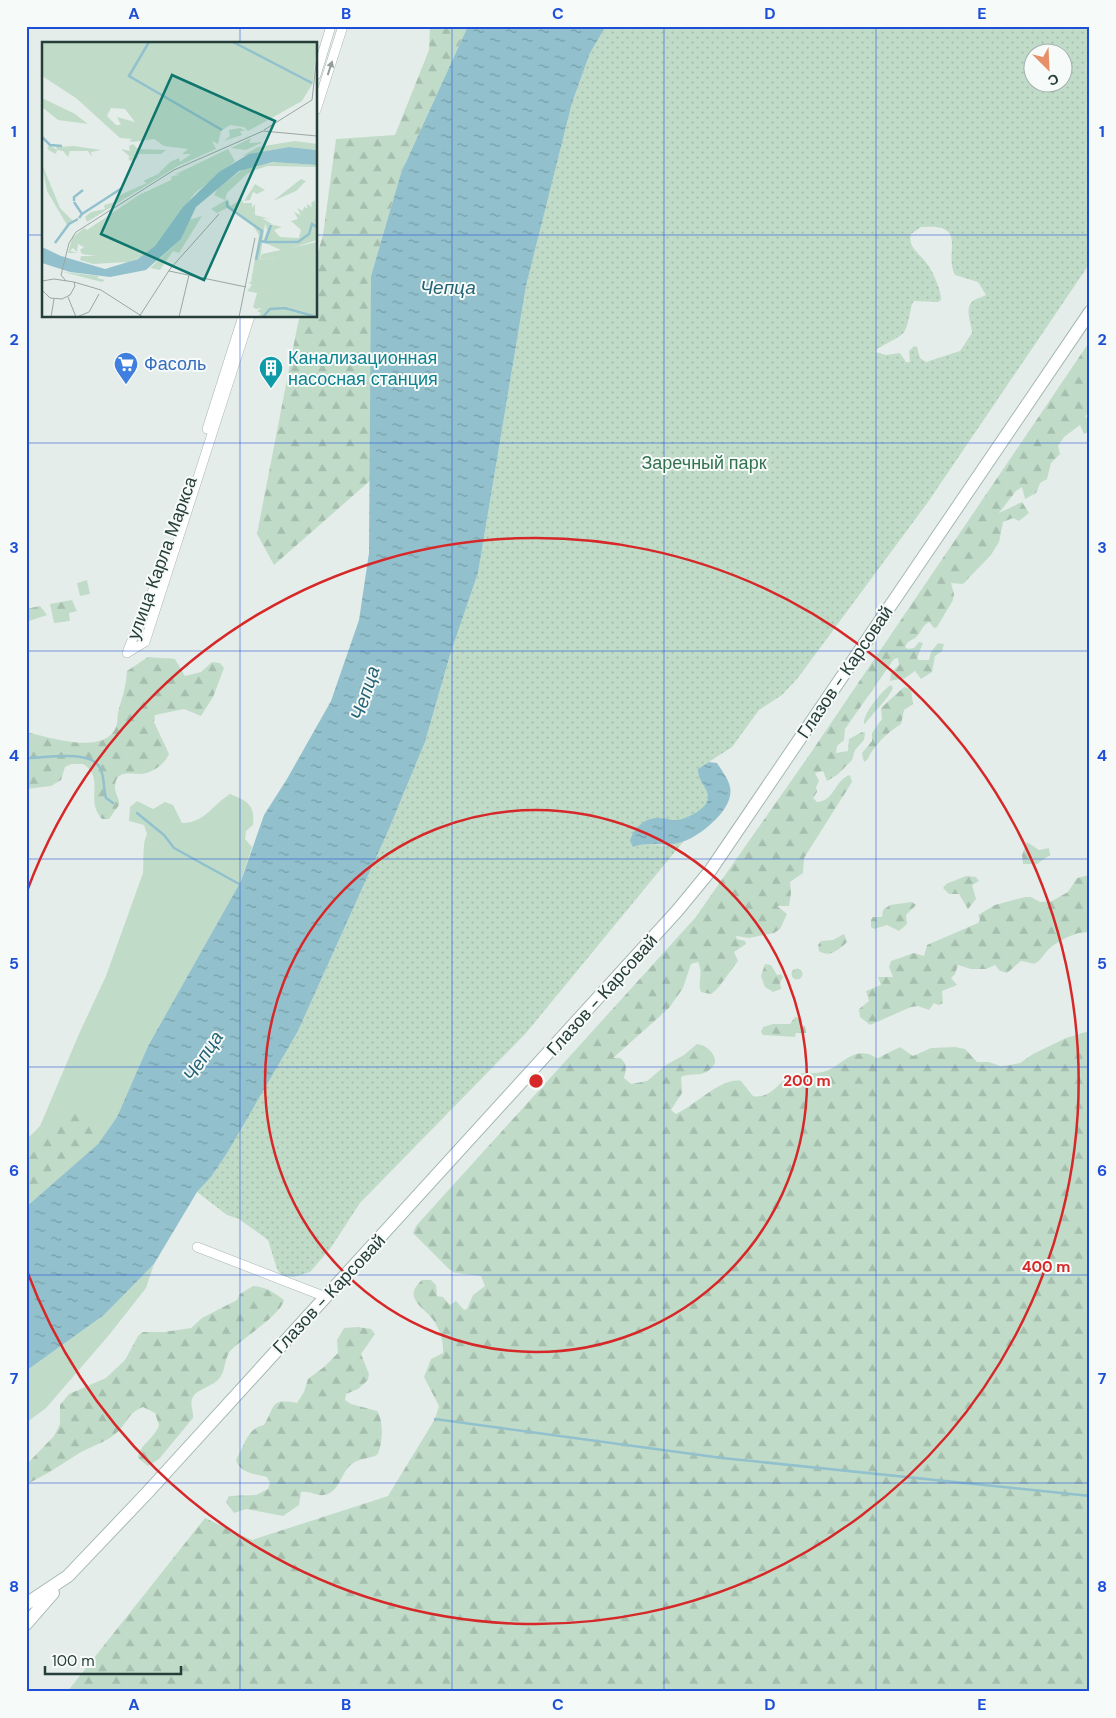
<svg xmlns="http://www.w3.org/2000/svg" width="1116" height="1718" viewBox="0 0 1116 1718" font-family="'DM Sans',sans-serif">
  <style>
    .green { fill: #c0dcc9 }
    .forest { fill: url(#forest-firs) }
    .park { fill: url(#park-dots); fill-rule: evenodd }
    .water { fill: url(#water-ripples) }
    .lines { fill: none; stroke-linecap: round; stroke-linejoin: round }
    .stream { stroke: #92c1cd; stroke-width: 2.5 }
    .street-casing { stroke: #a8b5b1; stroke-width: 10 }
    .secondary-casing { stroke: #a4b8b2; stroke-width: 14 }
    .street { stroke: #fff; stroke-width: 9 }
    .secondary { stroke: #fff; stroke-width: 12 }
    .oneway { fill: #929e9c }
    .grid { fill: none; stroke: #1d4ed8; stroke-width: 1; stroke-opacity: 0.55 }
    .ring { fill: none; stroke: #d62828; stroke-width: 2.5 }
    .labels { text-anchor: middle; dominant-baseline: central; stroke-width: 4; stroke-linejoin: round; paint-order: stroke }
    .culture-label { font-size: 18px; fill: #0d838f; stroke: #f6faf8; text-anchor: start }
    .shop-label { font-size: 18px; fill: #366cbe; stroke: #f6faf8; text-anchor: start }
    .park-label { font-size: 18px; fill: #33724f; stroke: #f6faf8 }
    .street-label { font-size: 18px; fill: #263e39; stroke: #f6faf8 }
    .water-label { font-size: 19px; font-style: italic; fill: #246376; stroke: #f6faf8 }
    .inset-river { fill: none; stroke: #92c1cd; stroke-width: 2.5 }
    .inset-road { fill: none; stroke: #99a7a3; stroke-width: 1 }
    .view { fill: #0f766e; fill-opacity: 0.15; stroke: #0f766e; stroke-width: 2.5 }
    .inset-edge { fill: none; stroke: #263e39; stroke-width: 2.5 }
    .centre { fill: #d62828; stroke: #f6faf8; stroke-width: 2.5 }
    .ring-label { font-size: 15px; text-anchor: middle; font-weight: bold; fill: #d62828; stroke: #f6faf8; stroke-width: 4; stroke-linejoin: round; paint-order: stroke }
    .neatline { fill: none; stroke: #1d4ed8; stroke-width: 2 }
    .grid-label { font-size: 16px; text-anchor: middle; font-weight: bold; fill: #1d4ed8 }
  </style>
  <defs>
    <pattern id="forest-firs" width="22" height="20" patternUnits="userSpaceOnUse" patternTransform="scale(1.25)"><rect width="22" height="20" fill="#c0dcc9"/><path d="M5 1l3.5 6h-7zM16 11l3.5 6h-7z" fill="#a5bead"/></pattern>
    <pattern id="park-dots" width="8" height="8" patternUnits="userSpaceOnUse" patternTransform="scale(1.25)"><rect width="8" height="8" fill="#c0dcc9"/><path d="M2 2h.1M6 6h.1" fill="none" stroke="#a5bead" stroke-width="1.8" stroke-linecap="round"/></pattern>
    <pattern id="water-ripples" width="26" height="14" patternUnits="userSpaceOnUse" patternTransform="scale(1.25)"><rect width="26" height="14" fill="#92c1cd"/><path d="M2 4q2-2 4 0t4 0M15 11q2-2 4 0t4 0" fill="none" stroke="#779ea7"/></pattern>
  </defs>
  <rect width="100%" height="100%" fill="#e5edea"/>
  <!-- green -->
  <path class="green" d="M87 580 90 594 80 596 77 583Z
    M230 794C248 801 255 805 253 825L246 831 245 839 252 847 241 881 148 1046 117 1117 98 1144 26 1207V1140L40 1126 79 1034 106 976 143 873C144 861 142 843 147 834L144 825 129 821 130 807 137 801 153 809 165 802 173 805 182 823C205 823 212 805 230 794Z
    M154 1264 146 1288 109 1335 46 1408 26 1423V1371L104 1315Z"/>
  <!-- forest -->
  <path class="forest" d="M430 26H468L401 173 371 276 372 479 274 565 257 534 297 328 300 316H316V259L323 235 336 139 395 135 429 50Z
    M1090 341V412L1085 416 1090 421V431L1084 434 1080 425 1064 437 1058 446 1060 454 1051 463 1047 479 1040 483 1036 493 1025 499 1022 487 1016 491 999 513 1022 502 1029 513 1019 521 1013 518 1003 522 999 542 991 555 963 584 951 583 954 594 953 600 937 627 934 628 929 622C922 626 922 630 918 635 914 641 908 639 905 647L908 649 914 648 919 642 923 643 917 658 919 660H929L931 652 938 643 944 644 942 651 935 656 932 672 921 679 915 671 905 678 890 681 891 673 899 665 898 658 894 659 845 729 844 740 837 746 836 753 848 751 849 739 862 732 865 733 864 740 855 750 852 760 837 775 827 781 823 771 815 773 819 781 816 787 817 792 813 798 817 802C835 801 834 780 850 775L852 782 804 858 803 873 790 882 791 893 789 906H777L787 914 780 929 774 933 749 938 736 936 737 939 745 941 746 944 734 952 738 961C732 968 718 991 711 994L701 992C697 982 704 975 698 962L691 964 683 988 669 1008 613 1058H620C628 1064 626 1070 624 1078L631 1084 647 1081 666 1065 684 1055 697 1044C706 1045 716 1053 715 1063 705 1080 694 1071 681 1077L682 1093 671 1110 676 1114C695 1106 721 1077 741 1081L753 1096C770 1100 779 1081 792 1075 801 1072 813 1074 823 1072 839 1068 850 1049 868 1054 872 1054 874 1058 878 1058L900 1047 913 1056 931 1048 955 1047 965 1049 977 1062H989L1000 1066 1010 1065 1020 1063 1033 1054 1066 1038 1090 1031V1692H67L205 1518 252 1540 388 1496 435 1419 439 1406 424 1377 431 1359 443 1353C444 1341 439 1326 430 1316 419 1305 404 1296 422 1280H431L436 1285 437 1296 443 1297 450 1305 456 1301 464 1310 467 1309 473 1295 485 1286 481 1276 455 1273 449 1269 413 1233 416 1226 695 918 810 754Z
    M72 600 77 611 69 613 70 621 54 623 50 604Z
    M40 606 47 615 26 622V609Z
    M148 657 175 659 185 676 201 672 212 662 220 663 224 668 213 697 201 716 184 709 155 715 154 722 169 754C165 764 151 774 140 774 130 774 116 770 115 786 114 793 120 798 119 805L109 819H102C84 800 106 778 83 764H71L65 767 61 780 51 786 26 789V732C48 737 99 754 114 731 118 725 117 719 118 713 122 697 126 688 127 671Z
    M891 685 893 688C886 702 874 711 865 724L864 723C863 714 883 689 891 685Z
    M904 687 911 689 913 704 904 710 901 724C886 734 875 744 867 760L864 762 862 753 872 741V733L882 719 881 708Z
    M1027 842 1039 850 1049 848 1050 855 1037 864H1023L1022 855Z
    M1090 875V933C1079 929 1054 943 1047 951 1043 955 1041 960 1036 963 1031 965 1027 961 1021 961L1007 973 1000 971 995 965 986 969H971L958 965 955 974 951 978 957 985 942 991 943 1003 938 1005 934 1003 929 1010 918 1006 911 1007 870 1025 860 1017 859 1009 869 1001 866 991 881 985 878 977H893L889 967 891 961 914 953 924 956 927 945 978 923 980 920 978 915 995 905 1025 897H1031L1040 902 1052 901 1068 892 1077 878Z
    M966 876 976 877 979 881 972 885 976 899 968 909 959 894H949L943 888 946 884Z
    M912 902 916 905 906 915 907 924 899 931 887 925 874 929 871 927V920L873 917H882L883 910 890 905Z
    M844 934 847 942C839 950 829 958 819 951L818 945 821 941 833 940Z
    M765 964 771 965 777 975 781 974 783 977 780 983 781 989 773 992 765 987 761 976Z
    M791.5 974a5.5 5.5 0 1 1 11 0a5.5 5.5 0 1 1-11 0Z
    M795 1017 801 1018 802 1022 800 1026H805L806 1033H796L795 1037 763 1035 761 1032 763 1027 773 1024H790Z
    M79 1105 98 1144 26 1201V1159Z
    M253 1286C264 1286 275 1293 284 1300 281 1315 244 1337 231 1350 223 1359 227 1372 217 1381 210 1387 195 1390 192 1399 190 1406 194 1412 193 1418L159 1459 148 1466 138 1458C140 1444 155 1438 159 1425L155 1413 143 1407C126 1414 127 1425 114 1435 105 1442 93 1446 83 1451 64 1462 46 1476 26 1484V1465L54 1436 60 1424V1405L69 1394 106 1378 125 1360 138 1336 143 1332H164L191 1328 202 1318 237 1300 240 1294Z
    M358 1327 371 1329 375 1334 361 1354 369 1374 368 1380 358 1389 346 1394 345 1400 351 1404 377 1411C384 1420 383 1445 377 1455 369 1459 359 1458 352 1464 341 1472 341 1488 328 1494 318 1498 311 1490 301 1492L299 1505 283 1516 246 1509 234 1513 226 1502 229 1496 256 1495 268 1489 270 1483 267 1477C255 1474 240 1473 236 1460 244 1447 247 1428 264 1425 276 1406 269 1398 297 1403L304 1392 308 1379 324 1367 338 1353 337 1340 344 1328Z"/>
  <!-- park -->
  <path class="park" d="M606 26H1090V263L928 502 797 679 782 695 759 710 732 747 698 769C697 781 705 784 708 794 711 808 687 820 676 821 670 821 662 819 656 818L633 847 645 843 664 846 683 842 526 1033 360 1203 330 1249 310 1272 294 1277 282 1276 277 1269 268 1240 239 1219 227 1215 197 1192 211 1177 298 1031 389 829 425 742 450 655 478 573 526 286 557 162 572 103 590 53ZM1034 52H1064V82H1034ZM921 227C970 223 943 252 955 275L978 282 986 295C983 297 978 298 974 300 963 308 972 323 972 333L960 351 926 362 920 358 917 347 914 346 909 351 910 362H906L900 353 886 355 876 352 877 349C908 331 904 340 912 304L914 301 938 302 941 300C941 290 934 274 928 265 922 255 907 248 911 234Z"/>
  <!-- water -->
  <path class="water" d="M468 26H606L590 53 572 103 526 286 478 573 450 655 425 742 389 829 298 1031 227 1153 211 1177 197 1192 154 1264 104 1315 26 1371V1207L98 1144 117 1117 148 1046 241 881 264 815 287 779 331 701 359 620 369 553 371 276 401 173Z
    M709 762 717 763C722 771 728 778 730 787 735 809 700 836 682 842 664 848 651 840 633 847L630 841C634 828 644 818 658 818 665 818 672 821 678 820 688 818 707 809 708 798 709 788 697 782 698 769Z"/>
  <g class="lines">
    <!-- stream -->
    <path class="stream" d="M26 758C44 758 91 749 100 768 105 777 103 788 106 798L113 803
      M137 813 164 835 174 848 241 885
      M435 1419 722 1458 1090 1496"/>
    <defs>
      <path id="street" d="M316 75 331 26
        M316 110 343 26
        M207 429 243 316
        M128 650 166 559
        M127 653 145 642 250 316
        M197 1247 326 1297"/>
      <path id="secondary" d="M26 1604 68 1576 147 1493 677 911 710 871 1090 312
        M26 1624 53 1593"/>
    </defs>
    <!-- street casing -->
    <use href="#street" class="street-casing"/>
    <!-- secondary casing -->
    <use href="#secondary" class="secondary-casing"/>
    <!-- street -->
    <use href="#street" class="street"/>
    <!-- secondary -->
    <use href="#secondary" class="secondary"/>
  </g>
  <!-- one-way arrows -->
  <defs><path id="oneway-solid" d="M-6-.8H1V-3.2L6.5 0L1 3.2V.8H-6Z" transform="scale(1.25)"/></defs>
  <use class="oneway" href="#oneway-solid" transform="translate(330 68) rotate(-72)"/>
  <!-- grid -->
  <path class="grid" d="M240 26V44M452 26V1692M664 26V1692M876 26V1692M26 235H44M316 235H1090M240 316V1692M26 443H1090M26 651H1090M26 859H1090M26 1067H1090M26 1275H1090M26 1483H1090"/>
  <!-- distance rings -->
  <g class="ring">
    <circle cx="536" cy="1081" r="271"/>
    <path d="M27 891A543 543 0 1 1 27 1271"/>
  </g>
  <!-- icons -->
  <defs>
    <symbol id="supermarket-pin" viewBox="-11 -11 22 30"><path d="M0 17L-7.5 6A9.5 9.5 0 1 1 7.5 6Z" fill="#3f7fe0" stroke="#f6faf8"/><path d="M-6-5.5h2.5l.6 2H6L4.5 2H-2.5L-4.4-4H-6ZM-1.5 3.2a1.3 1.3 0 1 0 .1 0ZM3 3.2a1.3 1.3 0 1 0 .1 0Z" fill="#fff"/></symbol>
    <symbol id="building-pin" viewBox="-11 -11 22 30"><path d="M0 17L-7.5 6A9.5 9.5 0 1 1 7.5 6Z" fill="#0f9aa8" stroke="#f6faf8"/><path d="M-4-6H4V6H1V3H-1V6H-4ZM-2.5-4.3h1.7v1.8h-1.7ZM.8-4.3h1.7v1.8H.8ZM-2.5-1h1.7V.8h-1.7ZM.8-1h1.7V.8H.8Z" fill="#fff"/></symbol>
  </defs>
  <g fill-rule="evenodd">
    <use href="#supermarket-pin" x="112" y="350" width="28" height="38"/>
    <use href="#building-pin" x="257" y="354" width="28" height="38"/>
  </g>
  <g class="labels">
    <!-- culture labels -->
    <g class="culture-label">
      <text x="288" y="358">Канализационная<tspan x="288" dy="21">насосная станция</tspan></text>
    </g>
    <!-- shop labels -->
    <g class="shop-label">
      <text x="144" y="364">Фасоль</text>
    </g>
    <!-- park labels -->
    <g class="park-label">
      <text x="704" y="463">Заречный парк</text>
    </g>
    <!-- street labels -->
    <g class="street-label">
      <text transform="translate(162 558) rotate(-70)">улица Карла Маркса</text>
      <text transform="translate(845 672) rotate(-56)">Глазов - Карсовай</text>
      <text transform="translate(602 995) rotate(-48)">Глазов - Карсовай</text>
      <text transform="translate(329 1294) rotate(-47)">Глазов - Карсовай</text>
    </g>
    <!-- water labels -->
    <g class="water-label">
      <text x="448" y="287">Чепца</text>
      <text transform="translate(365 693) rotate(-72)">Чепца</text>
      <text transform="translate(203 1056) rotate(-56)">Чепца</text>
    </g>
  </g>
  <!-- overview -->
  <g transform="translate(42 42)">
    <rect width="275" height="275" fill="#e5edea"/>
    <path d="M253 99 275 102V108L247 105 200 114 216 105ZM231 119 205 132 185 151 183 158 172 153 176 146 200 128ZM21 230 57 234 55 236 63 238 60 240ZM242 264 275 275H223L228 267Z" fill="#c0dcc9"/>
    <path d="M0 0H275L271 41 260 59 206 89 202 85 188 83 179 89 176 102 170 99 174 107 136 124 45 180 43 175 49 170 63 167 62 163 73 160 78 153 105 141 101 139 116 132 128 120 137 116 138 120 149 112H140L146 107 122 104 112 97 91 100 87 99 90 97 78 96 34 56 0 34ZM69 66 83 67 93 80 75 75 79 83H74L65 74ZM198 86 203 89H198L200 93 182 99 188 94 187 88ZM209 96 207 101 221 100 204 108 189 106ZM91 102 96 107 124 108 119 112H97L95 117 88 119 86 116 88 115 79 107 88 109 87 104ZM8 103 15 108 14 105 32 104 59 108 49 110 50 115 46 109H28L26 115 21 109 15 108 14 112 8 109 5 106ZM233 120 275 123V125L226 124 200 132V128ZM186 157 188 164 200 157 201 161H210V166L213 162V173L229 177 220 176 230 182H223L218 218 235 215 244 207 275 200V274L242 264 228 267 223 275 217 273 219 271 215 269 220 266 214 267 211 265 215 251 205 249 210 243 206 240H209L217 193 212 185 185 166 175 171 169 167ZM160 174 137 211 131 209 118 228 108 226 139 197 147 178Z" fill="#c0dcc9" fill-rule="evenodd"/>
    <path d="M0 56 33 72 46 82 16 78 0 65ZM0 122 18 166 31 179 25 183 5 149ZM259 137 264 139 254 149 231 159ZM213 142 223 148 215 152 211 150 208 158 202 159ZM273 158 275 198 243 208 245 209 235 215 218 218 220 212 239 208 221 200 225 188 223 181 240 185 232 188 238 195 257 196 259 188 249 179 256 177 252 170 259 173 255 166 261 169 262 164 265 167V162L270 165 269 161Z" fill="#c0dcc9"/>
    <path d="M186 107 193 119 153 151 113 204 100 215 86 220 51 222 38 218 39 214H54L40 212 38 208 42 205 36 202 35 210 31 206 28 209 36 211H26L30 196 42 186 45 188 97 153 129 138 130 134 138 133 134 132Z" fill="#c0dcc9"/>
    <path d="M247 105 275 108V123L231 120 197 129 154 165 139 197 104 228 68 235 28 230 0 221V205L19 214 63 227 96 217 113 204 141 165 177 130 207 112Z" fill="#92c1cd"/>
    <path class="inset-river" d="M107 0 87 34 180 88M191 0 270 41M0 95 8 103 20 104M32 159V155L41 148M185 159V164L220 189 214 218M32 160 40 172 37 176M40 172 80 146M219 199 223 200 229 183M223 200H256L267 192 270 182 275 185M13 201 27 182 36 177M221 275 228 267 243 266 275 275"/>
    <path class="inset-road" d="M222 88 270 58 275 13M127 229 204 245M0 239 12 237 32 240 33 244 28 253 20 257 8 256 0 248M24 239 19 233 27 201 34 190 132 128 221 89 275 94M32 240 59 248 101 275M26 255 34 275M9 275 12 257M35 275 47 270 57 252M97 275 128 227 177 172M137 275 147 233M197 275 213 196"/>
    <path class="view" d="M130 33 233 79 162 238 59 192Z"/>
    <rect width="275" height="275" class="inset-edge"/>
  </g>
  <circle cx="536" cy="1081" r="8" class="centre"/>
  <g class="ring-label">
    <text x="807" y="1086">200 m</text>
    <text x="1046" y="1272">400 m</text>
  </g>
  <!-- border -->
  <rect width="1116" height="1718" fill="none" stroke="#f6faf8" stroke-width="55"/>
  <!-- north arrow -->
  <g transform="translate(1048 68) rotate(156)"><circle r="24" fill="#f6faf8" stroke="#a3afac"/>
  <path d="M0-4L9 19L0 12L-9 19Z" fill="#e78f69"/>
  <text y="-8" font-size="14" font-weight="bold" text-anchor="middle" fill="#263e39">С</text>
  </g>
  <!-- scale -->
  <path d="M45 1666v8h136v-8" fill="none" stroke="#263e39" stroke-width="2.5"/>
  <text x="52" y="1666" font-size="15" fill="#263e39" stroke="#f6faf8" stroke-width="4" paint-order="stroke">100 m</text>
  <rect x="28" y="28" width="1060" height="1662" class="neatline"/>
  <g class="grid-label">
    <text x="134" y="19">A</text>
    <text x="346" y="19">B</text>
    <text x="558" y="19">C</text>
    <text x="770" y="19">D</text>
    <text x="982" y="19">E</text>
    <text x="14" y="137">1</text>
    <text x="1102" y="137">1</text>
    <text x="14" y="345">2</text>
    <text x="1102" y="345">2</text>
    <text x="14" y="553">3</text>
    <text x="1102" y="553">3</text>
    <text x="14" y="761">4</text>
    <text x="1102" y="761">4</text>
    <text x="14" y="969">5</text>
    <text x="1102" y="969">5</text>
    <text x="14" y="1176">6</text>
    <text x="1102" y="1176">6</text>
    <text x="14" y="1384">7</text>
    <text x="1102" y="1384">7</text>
    <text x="14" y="1592">8</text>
    <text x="1102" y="1592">8</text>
    <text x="134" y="1710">A</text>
    <text x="346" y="1710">B</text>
    <text x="558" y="1710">C</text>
    <text x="770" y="1710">D</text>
    <text x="982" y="1710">E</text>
  </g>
</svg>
